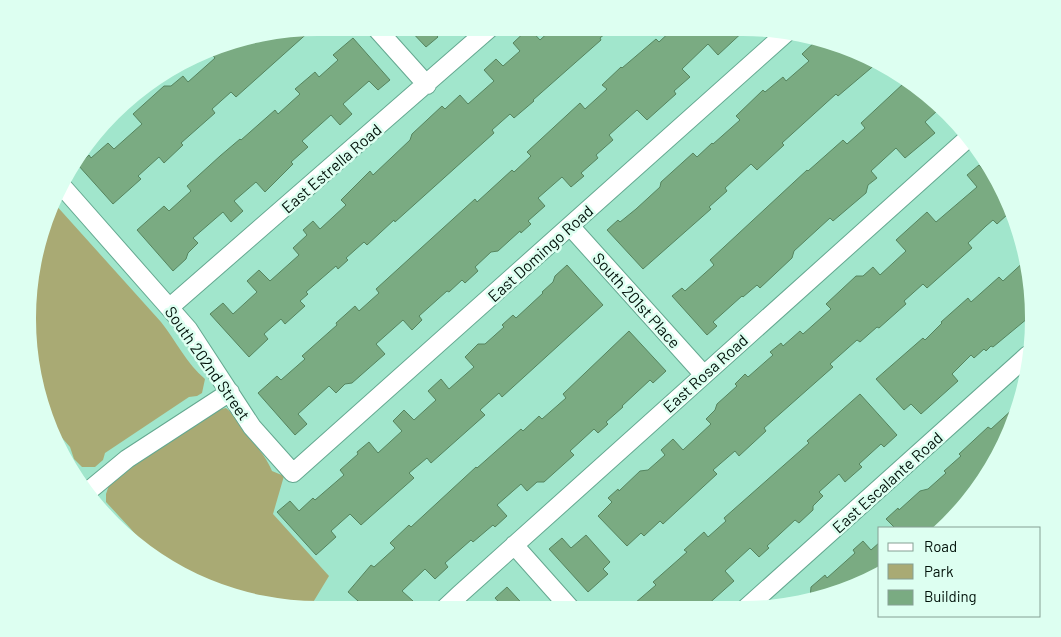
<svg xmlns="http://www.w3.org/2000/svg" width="1061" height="637" viewBox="0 0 1061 637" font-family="Barlow,sans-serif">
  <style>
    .green { fill: #a9aa74 }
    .building { fill: #7aab82; stroke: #55845e }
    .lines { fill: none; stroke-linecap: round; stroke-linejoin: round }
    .minor-casing { stroke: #64a890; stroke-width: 20 }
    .minor { stroke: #fff; stroke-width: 18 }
    .labels { text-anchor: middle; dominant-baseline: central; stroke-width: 5; stroke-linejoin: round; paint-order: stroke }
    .street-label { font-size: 16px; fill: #001109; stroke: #ddfff1 }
  </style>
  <rect width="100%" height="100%" fill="#a1e6cc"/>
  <!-- green -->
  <path class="green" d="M54 203 161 322C176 341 187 364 205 379L202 393 197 396 189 397 105 453 103 460 95 467H82L74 459 70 447 49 423 43 412 28 319 43 225Z
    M226 408C235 415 240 425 247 434 256 446 266 456 272 471L284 476 273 514 329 576 309 609H299L225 594 157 560 130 528 106 502V494L109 485 132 464 218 410Z"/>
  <!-- building -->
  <path class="building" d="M408 28H430L438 37 426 47Z
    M529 28 540 40 553 28H612L600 38 601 40 533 100 534 101 514 118 510 114 492 130 494 133 395 222 394 220 367 245 364 242 346 258 348 260 338 269 336 266 306 292 308 294 300 301 305 306 285 324 281 319 264 334 268 339 249 357 210 314 223 303 233 314 257 292 247 281 259 270 270 281 299 255 293 248 307 235 303 230 313 221 320 229 346 205 341 200 370 171 373 175 410 140 412 134 442 106 445 109 460 95 468 104 494 81 484 70 496 59 503 66 520 51 513 43Z
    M674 28H747L718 55 708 44 682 69 690 77 674 91 676 94 647 120 637 110 609 135 613 140 596 155 598 158 581 173 584 176 571 187 562 177 538 198 545 206 528 221 531 224 521 233 520 231 498 251 491 252 475 267 478 271 465 283 462 280 449 292 447 291 419 316 422 320 412 330 403 320 376 344 385 354 352 383 345 384 336 393 329 386 298 414 307 424 295 435 258 393 277 376 281 380 305 359 302 356 337 325 336 323 355 306 359 311 379 293 376 289 475 199 477 202 512 170 514 172 531 156 527 152 580 103 585 109 607 89 602 85 621 67 622 68 656 39 659 42Z
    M312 29 236 97 231 92 212 109 215 113 181 143 183 145 164 163 159 157 138 176 141 179 113 204 78 165 89 155 91 158 108 143 114 149 142 124 133 114 164 86H171L183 76 188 82 215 58 209 51 225 43Z
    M353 38 390 80 378 90 369 81 343 104 352 114 340 125 331 115 302 141 308 147 291 162 293 164 265 192 256 182 234 201 243 211 231 222 223 212 193 238 198 243 188 253 186 259 173 271 137 230 164 206 169 211 191 191 187 186 220 156 240 139 241 140 275 110 278 114 300 94 295 89 315 72 319 77 338 60 333 55Z
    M818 39 836 43 877 63 838 96 836 94 782 143 784 145 757 170 751 164 725 188 727 191 709 207 711 209 643 269 607 230 618 220 620 222 636 209 660 187 661 182 693 153 697 157 712 143 713 144 740 120 736 116 763 90 765 92 783 77 786 81 809 61 802 54Z
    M904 83 909 88 913 85 938 110 925 122 935 133 905 158 896 148 871 171 877 178 868 185 866 193 833 221 830 218 794 251 792 258 760 288 757 285 743 297 742 296 713 322 717 326 707 335 672 296 682 288 685 291 714 265 710 260 807 170 808 171 843 140 847 144 865 128 861 123Z
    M979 165 995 183 1008 214 997 224 993 220 986 226 968 243 972 248 927 288 923 284 904 301 906 304 879 328 877 327 860 342 857 340 830 364 833 367 764 428 766 431 739 456 735 451 713 470 717 474 663 524 660 521 644 536 641 533 627 546 598 516 612 502 608 498 618 489 619 491 640 471 648 470 665 455 661 450 673 439 683 450 711 424 706 419 715 410 717 404 737 386 735 384 745 374 748 377 773 355 770 352 781 343 783 346 800 331 803 334 831 309 826 304 856 276H863L873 267 880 275 906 251 896 240 927 212 936 222 977 187 967 175Z
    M1027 259 1028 318 993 347 991 346 986 351 984 349 974 358 971 355 952 374 958 381 921 414 911 404 904 410 876 379 923 338 925 340 942 323 941 322 968 298 971 302 999 277 1003 281Z
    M567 265 603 305 502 397 499 393 480 410 485 415 431 463 427 458 409 473 414 478 361 525 350 514 331 531 336 537 316 555 277 512 290 501 299 511 313 498 315 500 344 475 340 470 358 454 357 452 369 442 378 453 402 431 393 421 404 410 414 420 436 400 428 391 441 379 449 389 474 367 465 357 478 344H485L504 327 502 325 513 315 516 318 543 293 542 292 553 282 555 276Z
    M629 331 666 371 653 383 650 380 622 406 623 407 606 422 608 424 598 433 594 429 570 451 574 455 544 482H537L527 491 521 484 497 505 507 516 495 527 493 525 473 542 471 540 445 563 448 567 435 579 425 569 402 591 413 601 406 609H367L348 592 371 565 374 567 395 548 390 543 409 525 411 527 476 467 477 468 521 429 523 431 539 416 542 419 566 398 563 394Z
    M860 394 897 435 884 447 881 444 859 464 862 467 845 482 839 474 819 492 823 496 813 506V510L799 523 795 520 767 546 769 548 759 557 750 548 725 571 734 581 705 607 703 604 697 609H628L656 585 653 582 687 552 684 550 704 532 708 537 726 521 724 518 809 443 807 441Z
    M1014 408 984 480 942 528H895L886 519 898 508 899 510 920 491 928 489 946 473 944 471 961 456 959 454 988 427 991 429Z
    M586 535 610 562 603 569 608 574 588 592 549 549 562 538 571 548Z
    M863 541 871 550 880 542V574L836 594 810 599 811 587 825 575 827 578 855 553 853 550Z
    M507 587 527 609H505L495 598Z"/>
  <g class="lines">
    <defs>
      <path id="minor" d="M376 28 427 85
        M62 186 188 329 252 427 293 473 786 33
        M570 226 704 375
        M170 307 490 28
        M86 493 127 459 230 392
        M514 545 571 609
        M444 609 460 594 967 139
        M745 609 1028 355"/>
    </defs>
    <!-- minor casing -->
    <use href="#minor" class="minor-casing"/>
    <!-- minor -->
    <use href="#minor" class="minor"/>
  </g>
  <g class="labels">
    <!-- street labels -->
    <g class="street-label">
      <text transform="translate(331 168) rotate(-41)">East Estrella Road</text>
      <text transform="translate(540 253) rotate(-42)">East Domingo Road</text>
      <text transform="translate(637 300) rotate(48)">South 201st Place</text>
      <text transform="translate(208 363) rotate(55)">South 202nd Street</text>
      <text transform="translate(705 373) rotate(-42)">East Rosa Road</text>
      <text transform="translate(887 482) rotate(-42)">East Escalante Road</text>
    </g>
  </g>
  <!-- crop -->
  <path d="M0 0H1061V637H0ZM318 36H743A282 282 0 0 1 1025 318V319A282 282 0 0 1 743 601H318A282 282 0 0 1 36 319V318A282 282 0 0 1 318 36Z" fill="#ddfff1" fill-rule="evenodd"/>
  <!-- legend -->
  <rect x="878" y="527" width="162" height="90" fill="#ddfff1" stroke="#85a094"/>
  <rect x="888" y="543" width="25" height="8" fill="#ffffff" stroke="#85a094"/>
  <text x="924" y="552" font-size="15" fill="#001109">Road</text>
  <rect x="888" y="564" width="25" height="15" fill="#a9aa74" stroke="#85a094"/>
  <text x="924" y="577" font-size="15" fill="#001109">Park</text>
  <rect x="888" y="590" width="25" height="15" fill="#7aab82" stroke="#85a094"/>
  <text x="924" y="602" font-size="15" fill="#001109">Building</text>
</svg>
